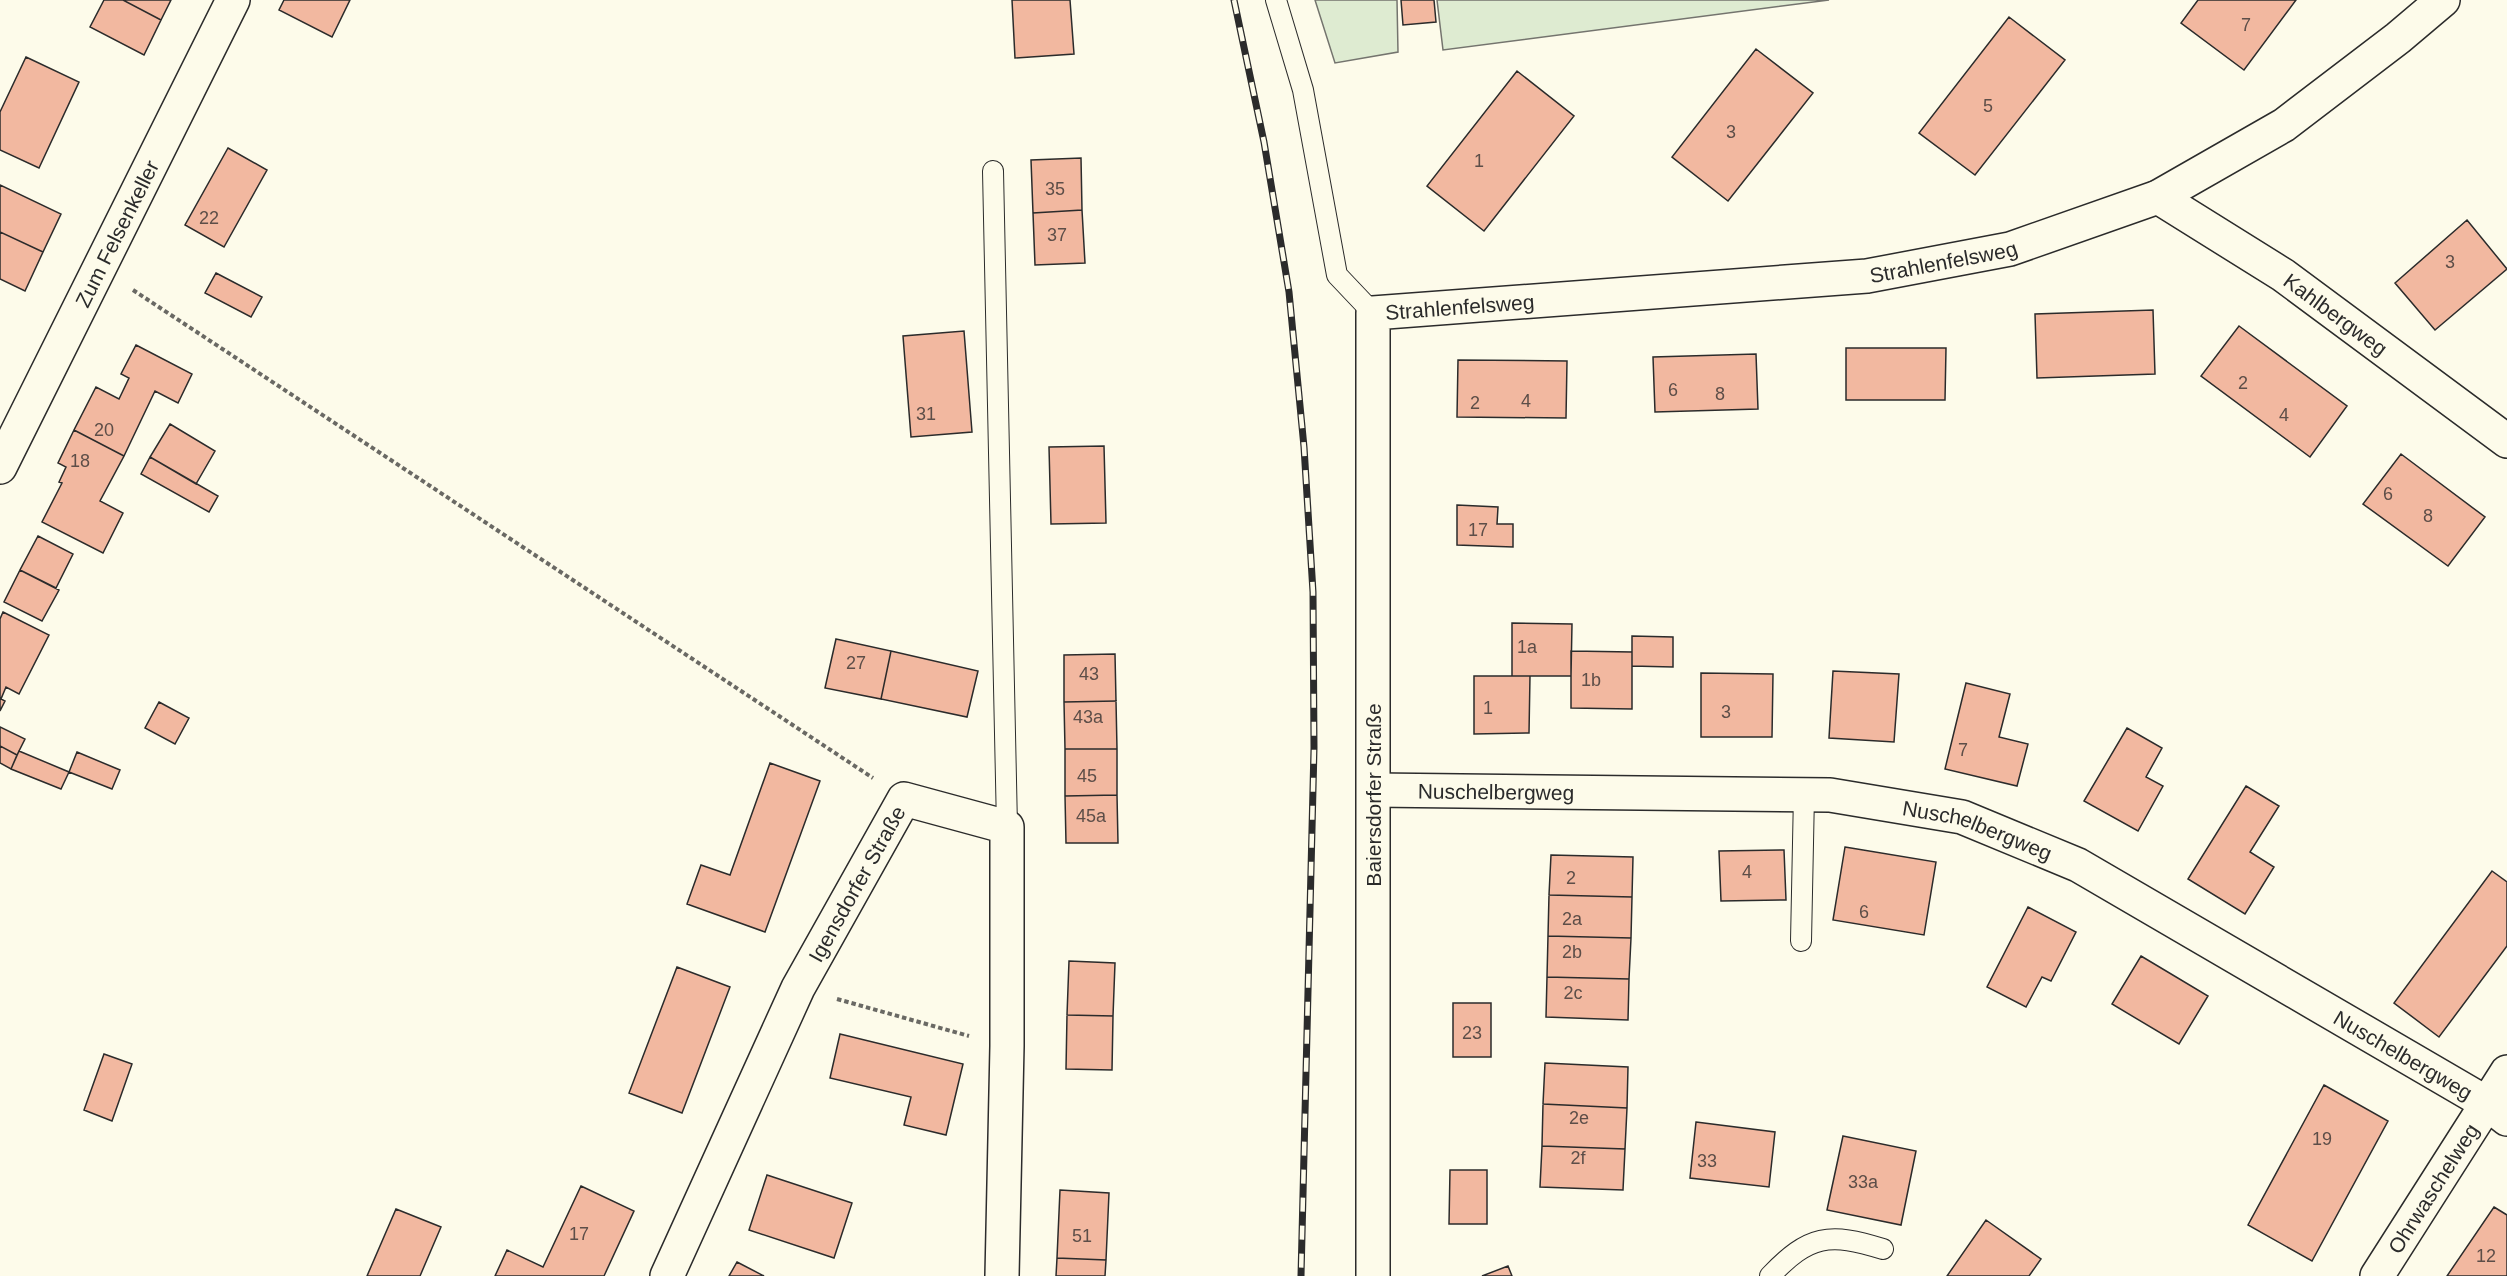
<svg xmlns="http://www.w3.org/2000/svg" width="2507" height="1276" viewBox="0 0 2507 1276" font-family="Arial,sans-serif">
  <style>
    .green { fill: #deebd1; stroke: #74746e; stroke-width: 1.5 }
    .building { fill: #f2b8a0; stroke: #2b2b2b; stroke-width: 1.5 }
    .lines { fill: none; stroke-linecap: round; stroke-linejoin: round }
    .lane-casing { stroke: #2b2b2b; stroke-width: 22 }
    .street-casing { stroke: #2b2b2b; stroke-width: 36 }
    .path { stroke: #6a6964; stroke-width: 4; stroke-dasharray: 4.5 3; stroke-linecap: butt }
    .lane { stroke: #fdfbea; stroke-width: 20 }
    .street { stroke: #fdfbea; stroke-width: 33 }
    .rail-casing { stroke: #2b2b2b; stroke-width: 7 }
    .rail { stroke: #fdfbea; stroke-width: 4.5; stroke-dasharray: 14; stroke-linecap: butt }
    .labels { text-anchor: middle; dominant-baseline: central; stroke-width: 4.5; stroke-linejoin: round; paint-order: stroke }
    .number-label { font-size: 18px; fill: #5d4e48 }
    .street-label { font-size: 21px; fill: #2b2b2b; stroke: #fdfbea }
  </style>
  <rect width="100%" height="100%" fill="#fdfbea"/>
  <!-- green -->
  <path class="green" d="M1315 0H1397L1398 52 1335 63Z
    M1437 0H1829L1443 50Z"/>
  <!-- building -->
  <path class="building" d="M104 0H123L161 20 144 55 90 27Z
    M123 0H171L161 20Z
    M284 0H350L332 37 279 10Z
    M1012 0H1070L1074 54 1015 58Z
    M1401 0H1434L1436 22 1403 25Z
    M2198 0H2296L2244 70 2181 23Z
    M2009 17 2065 60 1975 175 1919 133Z
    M1756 49 1813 93 1728 201 1672 157Z
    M26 57 79 82 39 168 0 150V112Z
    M1517 71 1574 116 1484 231 1427 186Z
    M228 148 267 170 224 247 185 225Z
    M1081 158 1082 210 1033 213 1031 160Z
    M0 185 61 214 43 252 0 232Z
    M1082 210 1085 263 1035 265 1033 213Z
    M2467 220 2507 269 2435 330 2395 283Z
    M0 232 43 252 25 291 0 279Z
    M216 273 262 297 251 317 205 293Z
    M2153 310 2155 374 2037 378 2035 314Z
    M2239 326 2347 406 2310 457 2201 376Z
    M964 331 972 432 911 437 903 336Z
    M136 345 192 374 178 403 155 391 124 456 74 430 96 387 119 399 129 378 121 374Z
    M1846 348H1946L1945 400H1846Z
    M1756 354 1758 409 1655 412 1653 357Z
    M1458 360 1567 361 1566 418 1457 417Z
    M170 424 215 451 196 484 150 457Z
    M74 430 124 456 100 501 123 513 103 553 42 522 62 483 59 482 66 467 58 463Z
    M1104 446 1106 523 1051 524 1049 447Z
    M2401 454 2485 517 2448 566 2363 504Z
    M150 457 218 496 209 512 141 474Z
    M1457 505 1498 507 1497 524H1513V547L1457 545Z
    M38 536 73 554 56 588 20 570Z
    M20 570 59 590 42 621 4 602Z
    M3 612 49 635 19 694 6 687 1 699 5 701 0 711V619Z
    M1512 623 1572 624 1571 676H1512Z
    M1632 636 1673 637V667L1632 666Z
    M836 639 891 651 881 699 825 688Z
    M891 651 978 671 967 717 881 699Z
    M1571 651 1632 652V709L1571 708Z
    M1115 654 1116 701 1064 702V655Z
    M1833 671 1899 674 1894 742 1829 738Z
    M1701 673 1773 674 1772 737H1701Z
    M1474 676H1530L1529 733 1474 734Z
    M1966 683 2010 694 1999 737 2028 744 2017 786 1945 769Z
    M1116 701 1117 749H1065L1064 702Z
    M159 702 189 718 175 744 145 728Z
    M0 727 25 739 17 755 0 746Z
    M2127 728 2162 748 2146 777 2163 786 2138 831 2084 801Z
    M0 746 17 755 11 769 0 763Z
    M1065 749H1117V795L1065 796Z
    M19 751 69 772 61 789 11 769Z
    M77 752 120 770 112 789 69 772Z
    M770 763 820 781 765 932 687 904 701 865 730 875Z
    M2246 786 2279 806 2250 852 2274 867 2245 914 2188 879Z
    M1117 795 1118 843H1066L1065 796Z
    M1845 847 1936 862 1924 935 1833 920Z
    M1784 850 1786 900 1721 901 1719 851Z
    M1551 855 1633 857 1632 897 1549 895Z
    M2492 871 2507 882V946L2439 1037 2394 1003Z
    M1549 895 1632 897 1631 938 1548 936Z
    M2028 907 2076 932 2051 981 2042 977 2026 1007 1987 987Z
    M1548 936 1631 938 1629 979 1547 977Z
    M2141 956 2208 996 2179 1044 2112 1004Z
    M1069 961 1115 963 1113 1016 1067 1015Z
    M677 967 730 987 682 1113 629 1093Z
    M1547 977 1629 979 1628 1020 1546 1017Z
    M1453 1003H1491V1057H1453Z
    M1067 1015 1113 1016 1112 1070 1066 1069Z
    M840 1034 963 1064 946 1135 904 1125 911 1097 830 1078Z
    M104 1054 132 1064 112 1121 84 1110Z
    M1545 1063 1628 1067 1627 1108 1543 1104Z
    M2324 1085 2388 1121 2312 1261 2248 1225Z
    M1543 1104 1627 1108 1625 1149 1542 1146Z
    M1696 1122 1775 1132 1769 1187 1690 1178Z
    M1843 1136 1916 1151 1901 1225 1827 1210Z
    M1542 1146 1625 1149 1623 1190 1540 1187Z
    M1450 1170H1487V1224H1449Z
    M767 1175 852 1203 834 1258 749 1230Z
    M581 1186 634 1211 604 1276H495L507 1250 543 1267Z
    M1060 1190 1109 1193 1106 1260 1057 1258Z
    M2494 1207 2507 1215V1276H2447Z
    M396 1209 441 1227 420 1276H367Z
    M1986 1220 2041 1259 2029 1276H1947Z
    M1057 1258 1106 1260 1105 1276H1056Z
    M737 1262 764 1276H729Z
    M1508 1266 1512 1276H1482Z"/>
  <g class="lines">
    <defs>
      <path id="lane" d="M1276 0 1303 90 1337 275 1373 313
        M993 171 1007 827
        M1801 941 1804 794
        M1770 1276C1809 1235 1829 1232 1883 1249"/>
      <g id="street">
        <path id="s1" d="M2158 197 2283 275 2507 441"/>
        <path id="s2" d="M0 467 233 0"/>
        <path id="s3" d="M1374 790 1830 795 1962 817 2078 865 2488 1104 2507 1119"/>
        <path id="s4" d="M667 1276 798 988 904 799 1007 827V1046L1002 1276"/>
        <path id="s5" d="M1373 1276V313L1867 276 2010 249 2158 197 2284 125 2398 38 2443 0"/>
        <path id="s6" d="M2377 1276 2507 1072"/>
      </g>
    </defs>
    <!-- lane casing -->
    <use href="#lane" class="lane-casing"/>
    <!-- street casing -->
    <use href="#street" class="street-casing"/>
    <!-- path -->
    <path class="path" d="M133 290 873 778
      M837 999 969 1036"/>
    <!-- lane -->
    <use href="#lane" class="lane"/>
    <!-- street -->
    <use href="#street" class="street"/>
    <defs>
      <path id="rail" d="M1234 0 1264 142 1289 292 1304 447 1313 592 1314 748 1301 1276"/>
    </defs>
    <!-- rail casing -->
    <use href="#rail" class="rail-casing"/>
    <!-- rail -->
    <use href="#rail" class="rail"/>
  </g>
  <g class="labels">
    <!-- number labels -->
    <g class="number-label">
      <text x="2246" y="25">7</text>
      <text x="1988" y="106">5</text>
      <text x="1731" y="132">3</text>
      <text x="1479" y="161">1</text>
      <text x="1055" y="189">35</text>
      <text x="209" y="218">22</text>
      <text x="1057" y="235">37</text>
      <text x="2450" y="262">3</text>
      <text x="2243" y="383">2</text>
      <text x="1673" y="390">6</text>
      <text x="1720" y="394">8</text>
      <text x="1526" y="401">4</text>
      <text x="1475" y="403">2</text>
      <text x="926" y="414">31</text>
      <text x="2284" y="415">4</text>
      <text x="104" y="430">20</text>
      <text x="80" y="461">18</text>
      <text x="2388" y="494">6</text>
      <text x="2428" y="516">8</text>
      <text x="1478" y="530">17</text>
      <text x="1527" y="647">1a</text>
      <text x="856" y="663">27</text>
      <text x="1089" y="674">43</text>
      <text x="1591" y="680">1b</text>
      <text x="1488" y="708">1</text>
      <text x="1726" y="712">3</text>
      <text x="1088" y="717">43a</text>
      <text x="1963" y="750">7</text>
      <text x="1087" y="776">45</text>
      <text x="1091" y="816">45a</text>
      <text x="1747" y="872">4</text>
      <text x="1571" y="878">2</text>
      <text x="1864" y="912">6</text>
      <text x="1572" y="919">2a</text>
      <text x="1572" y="952">2b</text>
      <text x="1573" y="993">2c</text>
      <text x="1472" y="1033">23</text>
      <text x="1579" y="1118">2e</text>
      <text x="2322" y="1139">19</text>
      <text x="1578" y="1158">2f</text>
      <text x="1707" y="1161">33</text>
      <text x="1863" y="1182">33a</text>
      <text x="579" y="1234">17</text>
      <text x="1082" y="1236">51</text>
      <text x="2486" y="1256">12</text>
    </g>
    <!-- street labels -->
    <g class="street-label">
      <text stroke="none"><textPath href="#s2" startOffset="261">Zum Felsenkeller</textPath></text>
      <text stroke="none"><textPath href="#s5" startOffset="1536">Strahlenfelsweg</textPath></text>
      <text stroke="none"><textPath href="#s5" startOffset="1050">Strahlenfelsweg</textPath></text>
      <text stroke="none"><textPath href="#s1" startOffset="213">Kahlbergweg</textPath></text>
      <text stroke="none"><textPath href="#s3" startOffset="122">Nuschelbergweg</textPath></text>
      <text transform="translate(1373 795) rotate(-90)">Baiersdorfer Straße</text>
      <text stroke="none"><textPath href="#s3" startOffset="608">Nuschelbergweg</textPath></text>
      <text stroke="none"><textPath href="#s4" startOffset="436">Igensdorfer Straße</textPath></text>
      <text stroke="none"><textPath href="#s3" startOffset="1092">Nuschelbergweg</textPath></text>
      <text stroke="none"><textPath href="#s6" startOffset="104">Ohrwaschelweg</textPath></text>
    </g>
  </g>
</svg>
